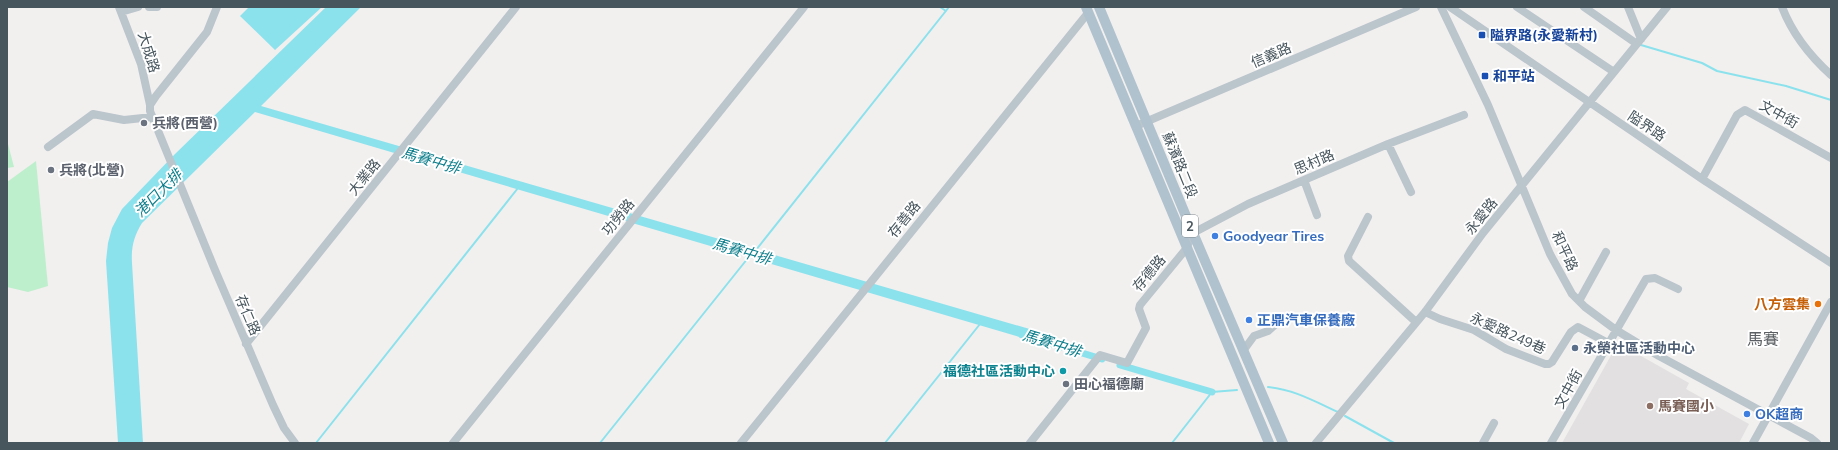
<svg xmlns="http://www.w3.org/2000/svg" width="1838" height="450" viewBox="0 0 1838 450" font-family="Mulish,'Noto Sans TC',sans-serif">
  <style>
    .education { fill: #e3e0e1 }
    .green { fill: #beefcc }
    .water { fill: #8be2ec }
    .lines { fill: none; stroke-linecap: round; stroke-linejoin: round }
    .stream { stroke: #8be2ec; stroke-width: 2 }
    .canal { stroke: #8be2ec; stroke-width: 7 }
    .minor { stroke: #bbc5cc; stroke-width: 8 }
    .major { stroke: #afc2ce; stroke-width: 10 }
    .transit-dot { fill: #1a4fb4; stroke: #fff; stroke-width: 1.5 }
    .worship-dot { fill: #6b7280; stroke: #fff; stroke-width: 1.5 }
    .shop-dot { fill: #3f7fe0; stroke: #fff; stroke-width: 1.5 }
    .food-dot { fill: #e8710a; stroke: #fff; stroke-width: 1.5 }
    .service-dot { fill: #5c6f8a; stroke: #fff; stroke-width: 1.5 }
    .culture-dot { fill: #0f9aa8; stroke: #fff; stroke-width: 1.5 }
    .education-dot { fill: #8d6e63; stroke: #fff; stroke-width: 1.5 }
    .labels { text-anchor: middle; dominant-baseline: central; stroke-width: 4; stroke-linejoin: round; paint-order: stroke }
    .shield { fill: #fff; stroke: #7e888e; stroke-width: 1 }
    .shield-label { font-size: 13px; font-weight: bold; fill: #47555d }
    .transit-label { font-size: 14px; font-weight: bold; fill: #164399; stroke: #fff; text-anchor: start }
    .street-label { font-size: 14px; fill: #47555d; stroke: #fff }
    .worship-label { font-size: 14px; font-weight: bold; fill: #5b616d; stroke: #fff; text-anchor: start }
    .shop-label { font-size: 14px; font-weight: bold; fill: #366cbe; stroke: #fff; text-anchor: start }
    .food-label { font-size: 14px; font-weight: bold; fill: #c56008; stroke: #fff; text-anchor: end }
    .service-label { font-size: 14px; font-weight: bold; fill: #4e5e75; stroke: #fff; text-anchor: start }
    .culture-label { font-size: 14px; font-weight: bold; fill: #0d838f; stroke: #fff; text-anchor: end }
    .education-label { font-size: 14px; font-weight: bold; fill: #785e54; stroke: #fff; text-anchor: start }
    .water-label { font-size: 15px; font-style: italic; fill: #0d7e8c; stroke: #fff }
    .quarter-label { font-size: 16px; fill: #5c6064; stroke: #fff }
  </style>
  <rect width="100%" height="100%" fill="#f2efef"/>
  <!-- education -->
  <path class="education" d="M1618 343 1689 383 1686 389 1749 424 1739 443H1562Z"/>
  <!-- green -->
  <path class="green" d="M7 140 14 167 7 168Z
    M36 161 48 286 28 292 7 287V182Z"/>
  <!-- water -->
  <path class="water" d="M249 7H322L275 50 240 16Z
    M326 7H361L261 106 1033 330 1030 340 255 112 142 223C134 236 131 247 132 263L143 443H118L106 261 108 243 112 228 122 209 175 154Z"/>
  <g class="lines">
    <!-- stream -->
    <path class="stream" d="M940 7 946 11
      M1641 45 1702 63 1717 71 1786 86 1831 100
      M756 250 949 7
      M1268 387C1293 389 1316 402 1338 412
      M1345 416 1394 443
      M316 443 518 188
      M600 443 748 258 751 257
      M885 443 980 324
      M1172 443 1212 392 1237 390"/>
    <!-- canal -->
    <path class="canal" d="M1022 335 1102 359
      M1120 365 1212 392"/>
    <!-- minor -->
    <path class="minor" d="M119 7 141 64 150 105
      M149 7H157
      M217 7 207 32 156 96 150 105V111L215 270 273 405 284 428 295 443
      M1441 7 1488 105 1550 254 1572 294 1585 307 1616 330 1659 356 1811 438 1817 443
      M1450 7 1702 179 1831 263
      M1517 7 1614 72
      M1584 7 1637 44
      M1628 7 1641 39
      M1782 7C1792 33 1810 56 1831 75
      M121 12 138 7
      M1136 126 1416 7
      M1388 144 1411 192
      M48 147 93 114 124 120 152 117
      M1702 179 1737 115 1745 110 1831 158
      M1304 180 1317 215
      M1368 217 1348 256 1349 261 1416 322
      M1579 301 1606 252
      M1425 312 1440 319 1474 330 1506 349 1545 364H1549L1552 362 1571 332 1578 327 1608 343
      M246 344 516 7
      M1243 351 1254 336 1268 331 1277 323
      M453 443 804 7
      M741 443 1088 13
      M1030 443 1100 355 1127 363 1146 328 1139 309 1140 305 1186 249 1193 233 1248 204 1388 144 1464 115
      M1316 443 1425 312 1483 233 1667 7
      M1483 443 1494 423
      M1551 443 1646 279 1655 278 1678 289
      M1753 443 1831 302"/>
    <!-- major -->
    <path class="major" d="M1086 7 1269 443
      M1099 7 1193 233 1283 443"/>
  </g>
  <!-- markers -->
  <g class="transit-dot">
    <rect x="1478" y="31" width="8" height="8" rx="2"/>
    <rect x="1481" y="72" width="8" height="8" rx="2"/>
  </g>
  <g class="worship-dot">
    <circle cx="144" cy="123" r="4"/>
    <circle cx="51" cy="170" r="4"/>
    <circle cx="1066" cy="384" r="4"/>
  </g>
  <g class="shop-dot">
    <circle cx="1215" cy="236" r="4"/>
    <circle cx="1249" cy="320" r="4"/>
    <circle cx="1747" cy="414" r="4"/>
  </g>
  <circle class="food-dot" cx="1818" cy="304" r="4"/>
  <circle class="service-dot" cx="1575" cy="348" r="4"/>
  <circle class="culture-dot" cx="1063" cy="371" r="4"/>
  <circle class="education-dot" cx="1650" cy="406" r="4"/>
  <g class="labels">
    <!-- shield labels -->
    <rect class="shield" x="1182" y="215" width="16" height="22" rx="3"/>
    <g class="shield-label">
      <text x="1190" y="226">2</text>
    </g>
    <!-- transit labels -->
    <g class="transit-label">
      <text x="1490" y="35">隘界路(永愛新村)</text>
      <text x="1493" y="76">和平站</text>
    </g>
    <!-- street labels -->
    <g class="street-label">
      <text transform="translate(149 52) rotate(73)">大成路</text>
      <text transform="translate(1271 55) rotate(-23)">信義路</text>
      <text transform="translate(1779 114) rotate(29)">文中街</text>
      <text transform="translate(1647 126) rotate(34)">隘界路</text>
      <text transform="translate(1314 162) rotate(-23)">思村路</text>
      <text transform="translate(1180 165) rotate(68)">蘇濱路二段</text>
      <text transform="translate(364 177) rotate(-51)">大業路</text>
      <text transform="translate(1481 216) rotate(-51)">永愛路</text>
      <text transform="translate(618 217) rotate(-51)">功勞路</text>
      <text transform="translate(904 219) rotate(-51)">存善路</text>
      <text transform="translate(1565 251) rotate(65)">和平路</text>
      <text transform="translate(1149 273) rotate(-50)">存德路</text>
      <text transform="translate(248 315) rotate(67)">存仁路</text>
      <text transform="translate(1508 333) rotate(24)">永愛路249巷</text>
      <text transform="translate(1568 389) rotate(-61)">文中街</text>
    </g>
    <!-- worship labels -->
    <g class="worship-label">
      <text x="152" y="123">兵將(西營)</text>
      <text x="59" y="170">兵將(北營)</text>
      <text x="1074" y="384">田心福德廟</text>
    </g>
    <!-- shop labels -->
    <g class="shop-label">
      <text x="1223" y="236">Goodyear Tires</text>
      <text x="1257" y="320">正鼎汽車保養廠</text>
      <text x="1755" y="414">OK超商</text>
    </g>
    <!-- food labels -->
    <g class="food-label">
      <text x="1810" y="304">八方雲集</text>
    </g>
    <!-- service labels -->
    <g class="service-label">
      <text x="1583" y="348">永榮社區活動中心</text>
    </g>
    <!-- culture labels -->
    <g class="culture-label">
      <text x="1055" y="371">福德社區活動中心</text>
    </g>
    <!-- education labels -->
    <g class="education-label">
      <text x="1658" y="406">馬賽國小</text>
    </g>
    <!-- water labels -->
    <g class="water-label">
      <text transform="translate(431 160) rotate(16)">馬賽中排</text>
      <text transform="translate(158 193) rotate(-45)">港口大排</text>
      <text transform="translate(742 251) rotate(16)">馬賽中排</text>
      <text transform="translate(1052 343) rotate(17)">馬賽中排</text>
    </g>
    <!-- quarter labels -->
    <g class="quarter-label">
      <text x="1763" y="339">馬賽</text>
    </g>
  </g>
  <!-- border -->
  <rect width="1838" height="450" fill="none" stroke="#47555d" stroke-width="16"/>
</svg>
